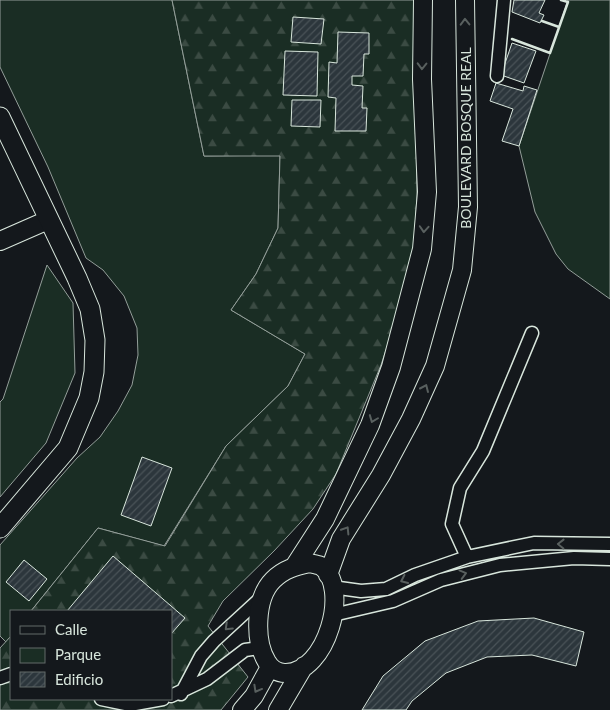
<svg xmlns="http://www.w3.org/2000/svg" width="610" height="710" viewBox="0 0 610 710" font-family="Lato,sans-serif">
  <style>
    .green { fill: #1a2d24; stroke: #939e99 }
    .forest { fill: url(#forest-firs); stroke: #939e99 }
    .building { fill: url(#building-hatch); stroke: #d8e6dc }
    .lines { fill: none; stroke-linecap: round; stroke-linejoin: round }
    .street-casing { stroke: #d8e6dc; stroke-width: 15 }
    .secondary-casing { stroke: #d8e6dc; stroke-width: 20 }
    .primary-casing { stroke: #d8e6dc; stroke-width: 21 }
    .street { stroke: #14181c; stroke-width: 12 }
    .secondary { stroke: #14181c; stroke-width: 18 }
    .primary { stroke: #14181c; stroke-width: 19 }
    .wall { stroke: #d8e6dc; stroke-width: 2.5 }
    .oneway { stroke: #59605f }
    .labels { text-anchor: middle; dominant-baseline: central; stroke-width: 4; stroke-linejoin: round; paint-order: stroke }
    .street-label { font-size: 14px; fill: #d8e6dc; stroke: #14181c }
  </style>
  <defs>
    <pattern id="forest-firs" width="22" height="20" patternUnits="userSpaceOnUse" patternTransform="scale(1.25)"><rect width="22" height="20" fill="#1a2d24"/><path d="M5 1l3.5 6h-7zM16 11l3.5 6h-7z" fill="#3b4b43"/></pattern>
    <pattern id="building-hatch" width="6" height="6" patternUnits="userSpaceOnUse" patternTransform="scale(1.25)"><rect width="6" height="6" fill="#2c363c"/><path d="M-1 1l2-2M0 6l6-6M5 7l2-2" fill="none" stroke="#4a5358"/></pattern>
  </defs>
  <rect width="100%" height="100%" fill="#14181c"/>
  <!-- green -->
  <path class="green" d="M0 0H172L204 156 280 155 278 228 256 274 231 310 305 354 288 386 226 446 164 546 98 528 31 611H11V636L6 642 0 636V545L77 458 100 437 118 411 132 385 138 355 137 328 124 296 103 270 86 258 48 167 0 67Z
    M568 0H610V299L568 269 556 254 535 212 519 146Z
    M47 265 73 303 75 373 46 443 0 497V402L3 399Z"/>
  <!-- forest -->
  <path class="forest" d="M172 0H415L417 195 414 244 399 310 381 365 336 474 313 509 274 551 223 601 208 626 248 677 221 710H0V648L11 636V699H171V611H31L98 528 165 546 226 446 288 386 305 354 231 310 256 274 278 228 280 156H204Z"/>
  <!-- building -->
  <path class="building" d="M514 0H545L539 13 544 15 540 23 512 12Z
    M293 17 324 19 321 44 291 42Z
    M338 32 369 33V54H364L363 76H352V85L363 86 362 108H367L366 131H335L336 98 328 97 329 62 337 63Z
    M512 43 536 51 524 83 501 75Z
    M285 51 318 52 317 96 283 95Z
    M496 83 523 91 524 86 537 90 519 146 502 141 513 109 490 101Z
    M292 100H321L320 127 291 126Z
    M142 457 172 468 151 526 121 515Z
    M113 556 185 618 171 634V611H67Z
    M24 560 47 579 29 601 6 582Z
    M534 618 584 632 576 666 532 655 487 657 446 673 412 701 406 710H362L383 676 425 641 478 621Z"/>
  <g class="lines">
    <defs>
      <path id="street" d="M497 76 504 0
        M467 557 452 524 460 488 483 451 532 333
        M332 587 361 591 386 589 415 575 467 557 534 543 610 544
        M333 615 393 601 441 580 500 565 574 558 610 559
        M0 678 11 674
        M181 694 201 656 214 641 264 595
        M171 696 207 679 245 650 260 648
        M101 699 130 705 163 699"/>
      <path id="secondary" d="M0 241 48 220
        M310 563C313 564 319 565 321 566 351 586 327 674 285 673 278 673 271 669 267 662 254 641 255 598 273 580 284 569 296 566 310 563Z
        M294 567 325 519 370 425 391 367 422 249 427 192 422 79 423 0
        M328 575 341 539 381 475 411 419 435 366 462 270 468 207 465 0
        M242 710 254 696 270 667
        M278 710 304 666"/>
      <path id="primary" d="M0 117 77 278 90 309 95 340 94 372 89 398 68 448 0 528"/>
    </defs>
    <!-- street casing -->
    <use href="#street" class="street-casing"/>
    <!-- secondary casing -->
    <use href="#secondary" class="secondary-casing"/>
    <!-- primary casing -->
    <use href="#primary" class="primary-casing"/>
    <!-- street -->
    <use href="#street" class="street"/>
    <!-- secondary -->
    <use href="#secondary" class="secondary"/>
    <!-- primary -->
    <use href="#primary" class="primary"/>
    <!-- wall -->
    <path class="wall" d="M542 21 559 27
      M512 39 550 53 568 2 561 0"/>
  </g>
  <!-- one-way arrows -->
  <defs><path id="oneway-chevron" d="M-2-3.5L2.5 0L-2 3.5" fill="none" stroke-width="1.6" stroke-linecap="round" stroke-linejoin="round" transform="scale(1.25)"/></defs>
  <g class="oneway">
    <use href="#oneway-chevron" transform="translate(465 22) rotate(-91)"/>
    <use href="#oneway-chevron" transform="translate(422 66) rotate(91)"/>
    <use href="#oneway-chevron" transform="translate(424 229) rotate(94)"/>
    <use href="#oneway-chevron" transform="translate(425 388) rotate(-66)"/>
    <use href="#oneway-chevron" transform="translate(373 419) rotate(111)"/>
    <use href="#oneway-chevron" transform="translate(346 530) rotate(-58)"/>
    <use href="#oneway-chevron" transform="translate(561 544) rotate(-179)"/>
    <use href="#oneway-chevron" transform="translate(463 574) rotate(-15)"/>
    <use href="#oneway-chevron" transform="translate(404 580) rotate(155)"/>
    <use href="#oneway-chevron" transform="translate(228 627) rotate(136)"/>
    <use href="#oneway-chevron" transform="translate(257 689) rotate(119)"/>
  </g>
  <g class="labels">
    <!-- street labels -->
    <g class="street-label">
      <text transform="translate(465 138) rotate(-90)">BOULEVARD BOSQUE REAL</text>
    </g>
  </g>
  <!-- legend -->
  <rect x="10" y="610" width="162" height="90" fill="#14181c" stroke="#626a69"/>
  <rect x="20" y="626" width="25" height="8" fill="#14181c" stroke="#626a69"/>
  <text x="55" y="635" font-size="15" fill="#d8e6dc">Calle</text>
  <rect x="20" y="648" width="25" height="15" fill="#1a2d24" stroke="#626a69"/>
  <text x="55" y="660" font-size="15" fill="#d8e6dc">Parque</text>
  <rect x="20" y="672" width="25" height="15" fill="url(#building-hatch)" stroke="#626a69"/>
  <text x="55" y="685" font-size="15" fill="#d8e6dc">Edificio</text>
</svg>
